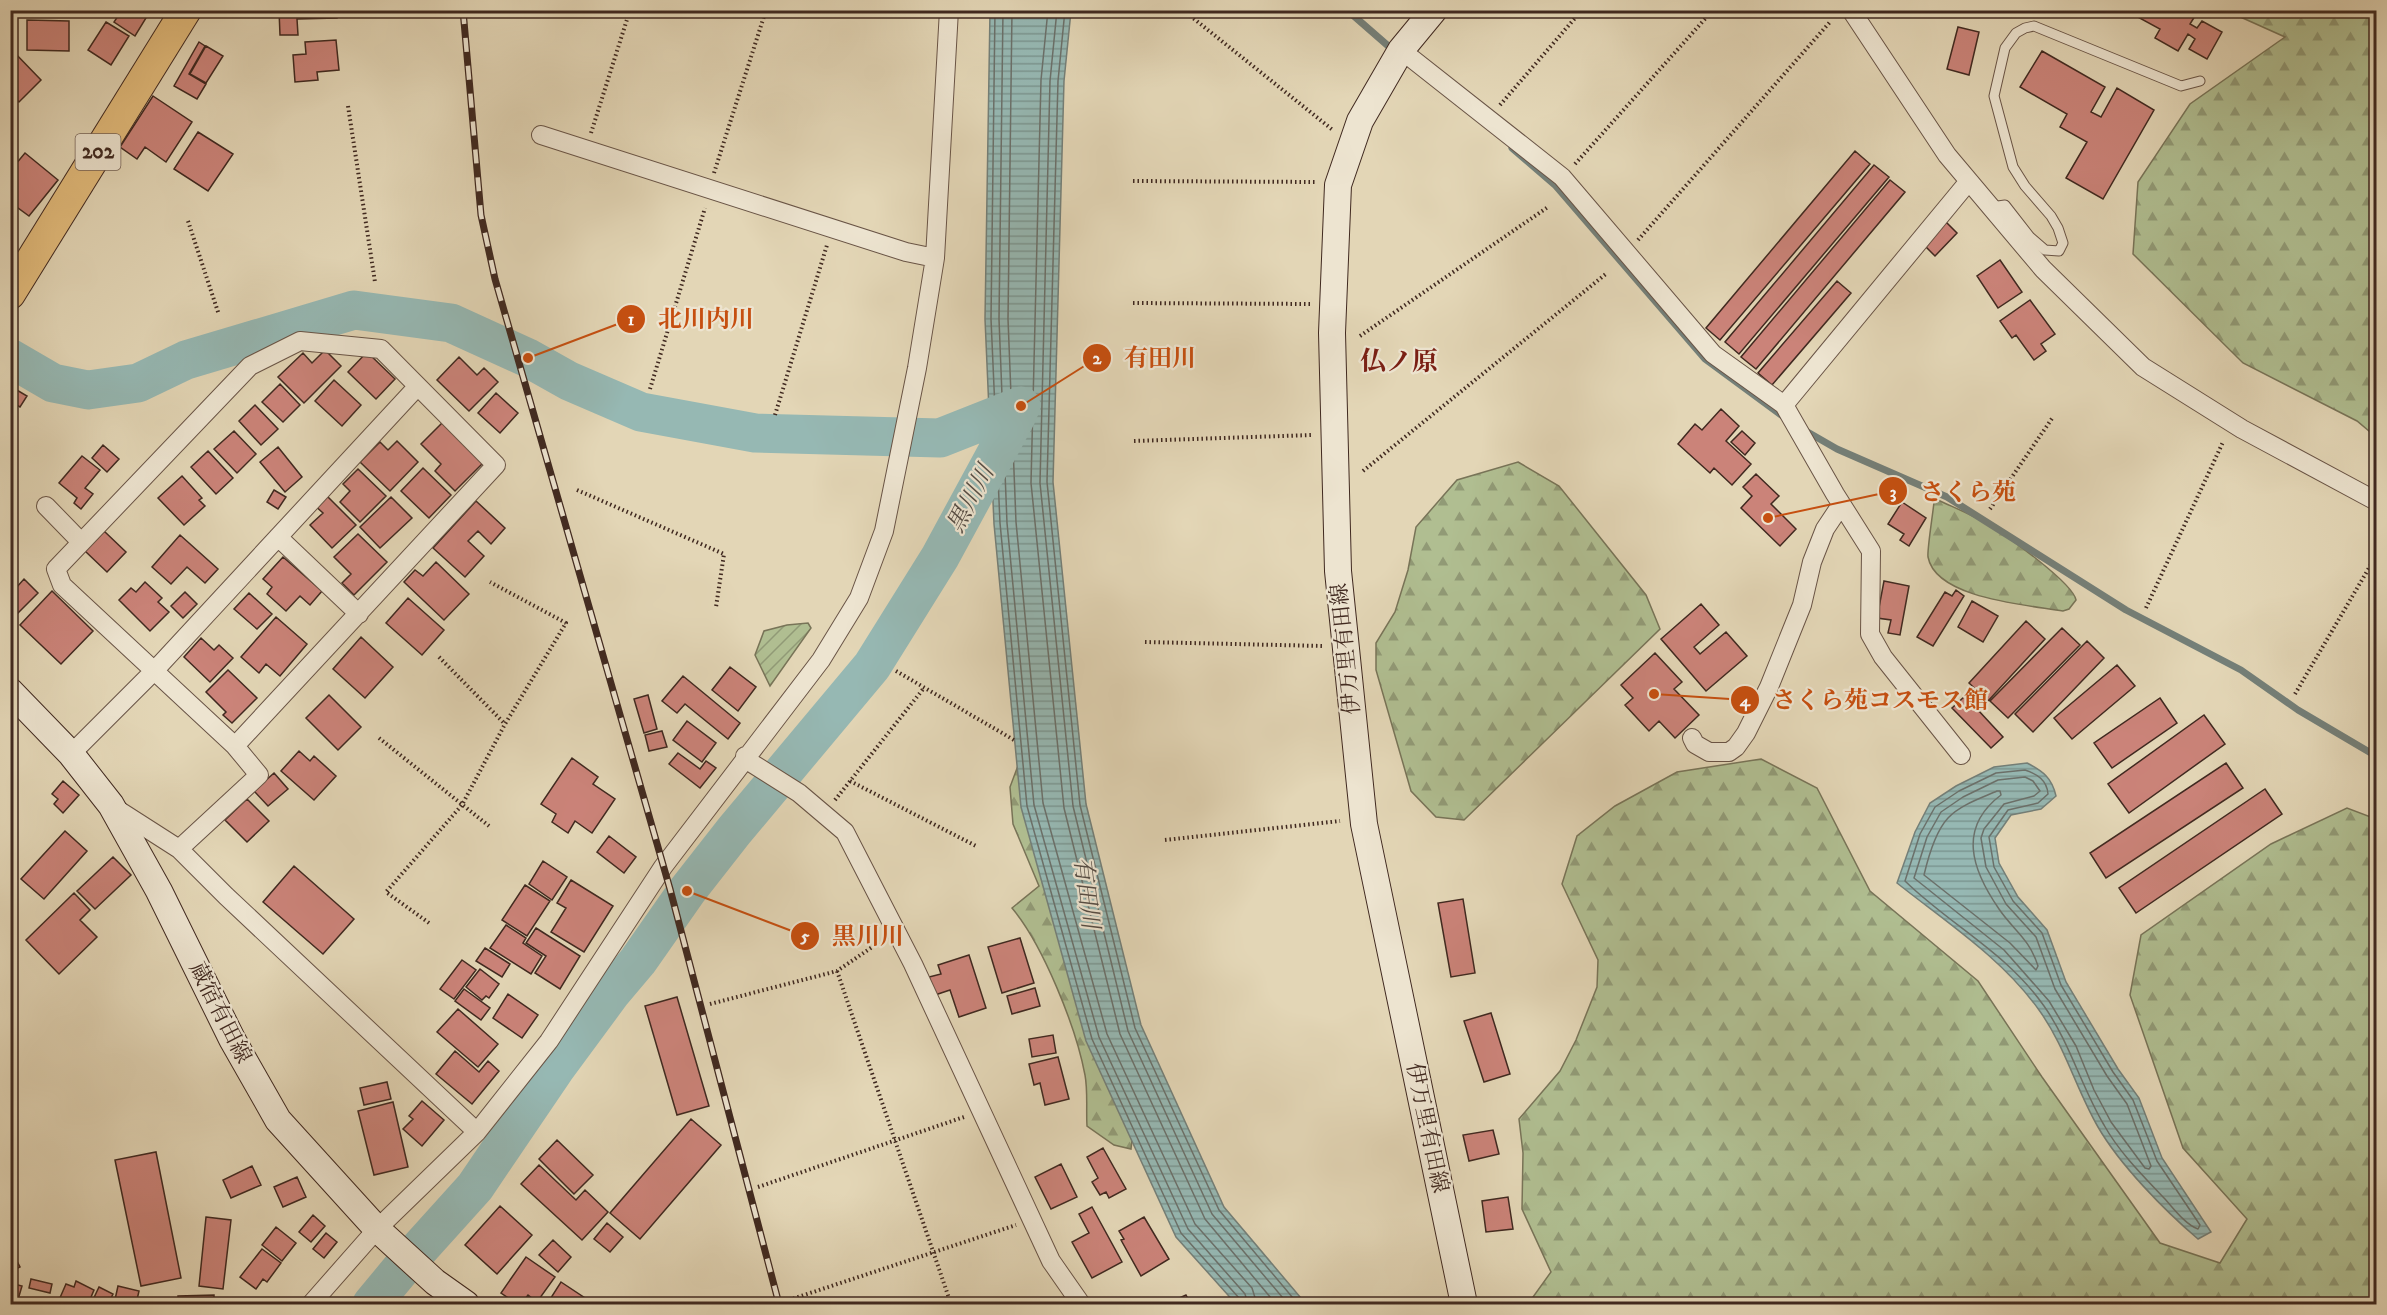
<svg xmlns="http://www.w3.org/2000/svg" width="2387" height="1315" viewBox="0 0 2387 1315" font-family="'IM FELL DW Pica','Noto Serif JP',serif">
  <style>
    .forest { fill: url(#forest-firs); stroke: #787458; stroke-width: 1.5 }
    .garden { fill: url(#garden-furrows); stroke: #787458; stroke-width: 1.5 }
    .water { fill: url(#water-rules); stroke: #747f78; stroke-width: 1.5 }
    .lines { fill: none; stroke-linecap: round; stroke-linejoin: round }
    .shore { stroke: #6b706a; stroke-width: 1.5 }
    .stream { stroke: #747f78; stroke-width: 7 }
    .river { stroke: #96b8b3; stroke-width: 39 }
    .building { fill: #cb8379; stroke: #402920; stroke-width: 1.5 }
    .service-casing { stroke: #695446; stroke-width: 11 }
    .minor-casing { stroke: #695446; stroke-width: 20 }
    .secondary-casing { stroke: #402920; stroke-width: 28 }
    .trunk-casing { stroke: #402920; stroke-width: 32 }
    .path { stroke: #402920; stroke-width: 4; stroke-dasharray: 1.5 3; stroke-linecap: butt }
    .service { stroke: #ede4d0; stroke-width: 9 }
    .minor { stroke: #ede4d0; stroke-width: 18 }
    .secondary { stroke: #ede4d0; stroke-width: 26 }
    .trunk { stroke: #e2bb7b; stroke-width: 30 }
    .rail-casing { stroke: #402920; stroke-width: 7 }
    .rail { stroke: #ede4d0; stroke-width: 4.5; stroke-dasharray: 14; stroke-linecap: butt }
    .labels { text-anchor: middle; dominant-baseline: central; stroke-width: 4.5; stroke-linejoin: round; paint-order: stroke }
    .shield { fill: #ede4d0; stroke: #746155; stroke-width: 1.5 }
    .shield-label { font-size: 21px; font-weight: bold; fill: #402920 }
    .street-label { font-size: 22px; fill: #402920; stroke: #ede4d0 }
    .water-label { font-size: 24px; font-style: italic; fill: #564d45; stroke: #ede4d0 }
    .quarter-label { font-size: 26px; font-weight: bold; fill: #7a1f14; stroke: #ede4d0 }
    .leader { fill: none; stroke: #c64f10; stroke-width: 2 }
    .callout-dot { fill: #c64f10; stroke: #ede4d0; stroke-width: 2 }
    .mark-label { font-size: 18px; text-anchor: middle; font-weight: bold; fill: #fff }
    .callout-label { font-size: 24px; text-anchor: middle; font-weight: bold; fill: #c64f10; stroke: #ede4d0; stroke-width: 4.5; stroke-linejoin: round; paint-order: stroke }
  </style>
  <defs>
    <pattern id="forest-firs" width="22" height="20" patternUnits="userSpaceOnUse" patternTransform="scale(1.5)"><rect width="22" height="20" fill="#b0be91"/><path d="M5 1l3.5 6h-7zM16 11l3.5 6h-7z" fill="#919a76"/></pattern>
    <pattern id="garden-furrows" width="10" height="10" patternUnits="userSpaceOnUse" patternTransform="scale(1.5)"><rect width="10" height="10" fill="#b0be91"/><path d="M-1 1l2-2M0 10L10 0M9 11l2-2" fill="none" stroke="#919a76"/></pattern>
    <pattern id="water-rules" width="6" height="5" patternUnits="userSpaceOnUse" patternTransform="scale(1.5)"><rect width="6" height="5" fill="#96b8b3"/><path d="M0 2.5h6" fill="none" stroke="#7c9691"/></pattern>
  </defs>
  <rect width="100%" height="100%" fill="#e3d6b6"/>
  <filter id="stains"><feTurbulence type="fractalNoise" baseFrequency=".00333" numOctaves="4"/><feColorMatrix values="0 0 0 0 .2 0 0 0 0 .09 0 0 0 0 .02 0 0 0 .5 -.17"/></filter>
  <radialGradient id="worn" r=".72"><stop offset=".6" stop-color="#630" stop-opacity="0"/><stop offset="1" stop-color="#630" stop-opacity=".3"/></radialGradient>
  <!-- forest -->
  <path class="forest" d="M2227 11H2376V437L2357 421 2243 363 2133 254 2138 182 2190 104 2285 37Z
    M1518 462 1559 486 1646 595 1660 629 1464 820 1436 817 1411 791 1376 670V643L1395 612 1408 570 1416 527 1457 480Z
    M1938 500C1955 508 1973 515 1989 525 2007 536 2073 583 2076 600L2069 609 2063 611C2029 605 1936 599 1928 557 1927 550 1933 513 1934 502Z
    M1025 747 1134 1122 1131 1149 1114 1145 1087 1126C1086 1110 1088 1091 1085 1075 1076 1027 1043 945 1012 908L1039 886 1013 824 1010 787Z
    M1761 759 1817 788 1870 891 1978 981 2042 1077 2160 1243 2220 1263 2247 1219 2183 1148 2130 995 2141 935 2271 844 2347 808 2376 819V1304H1528L1551 1272 1522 1209 1523 1153 1519 1119 1560 1071 1576 1040 1597 987 1598 960 1562 884 1577 836 1615 806 1677 772Z"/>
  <!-- garden -->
  <path class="garden" d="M808 623 811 628 770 686 755 655 764 631 787 625Z"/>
  <!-- water -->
  <path class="water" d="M990 11H1071L1064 81 1053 482 1086 804 1141 1025 1224 1207 1306 1304H1236L1176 1237 1086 1041 1021 807 994 524 985 319Z
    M2027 763C2043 771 2052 778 2056 796L2041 809 2011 815 1995 838 1999 863 2018 897 2047 930 2066 982 2118 1069 2139 1098 2162 1158 2211 1232 2198 1239C2164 1210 2120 1165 2098 1127 2076 1089 2065 1046 2039 1010 2002 958 1946 922 1897 883L1915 832 1930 803 1956 786 1994 767Z"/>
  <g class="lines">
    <!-- shore -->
    <path class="shore" d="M995 10 991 319 1000 523 1027 806 1092 1039 1181 1233 1239 1298 1240 1304
      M1003 10 999 319 1007 523 1034 805 1099 1037 1188 1229 1245 1294 1248 1304
      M1012 10 1008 319 1016 522 1043 803 1107 1034 1195 1224 1252 1288 1257 1304
      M1048 10 1041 80 1031 483 1064 808 1120 1034 1205 1219 1276 1304
      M1057 10 1050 81 1040 483 1073 806 1128 1031 1212 1214 1288 1304
      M1065 10 1058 81 1047 482 1080 805 1135 1028 1219 1210 1298 1304
      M2025 770C2037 774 2047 780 2048 794L2038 803 2008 810 1989 837 1994 867 2013 901 2042 933 2061 985 2113 1072 2133 1100 2157 1161 2200 1225 2198 1229C2186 1225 2174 1209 2165 1199 2143 1176 2119 1152 2104 1125 2081 1086 2070 1043 2044 1006 2006 952 1950 925 1905 881L1920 834 1935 807 1959 791 1996 773Z
      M2025 777 2033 781 2040 791 2034 796 2004 804 1984 829 1981 838 1986 867 2006 904 2036 937 2055 989 2107 1076 2127 1104 2151 1166 2149 1169 2145 1168 2111 1122 2094 1090 2076 1046 2049 1001 2004 950 1914 878 1927 837 1941 812 1963 797 1998 780Z
      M1997 791H2000L2001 795C1957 828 1972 870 1999 909 2014 931 2029 938 2038 966L2036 970 2010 943 1924 875C1928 858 1935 832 1948 818 1960 805 1981 798 1997 791Z"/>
    <!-- stream -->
    <path class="stream" d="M1347 10 1394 51
      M1512 148 1555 185 1705 359 1784 417
      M1804 430 1837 449 1947 497 2126 610 2241 670 2298 710 2376 756"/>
    <!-- river -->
    <path class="river" d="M10 358 53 383 88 390 138 383 186 360 354 310 451 323 528 358 569 381 641 412 755 433 940 438 1021 406
      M372 1304 401 1269 475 1187 555 1069 611 993 638 961 687 891 734 831 872 666 940 557 1017 415"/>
  </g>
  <!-- building -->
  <path class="building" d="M122 10H135L146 18 135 36 114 22Z
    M279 10H337V18L297 19 298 35H280Z
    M2137 10H2197L2198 11 2190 24 2197 28 2202 21 2222 32 2207 59 2189 49 2195 39 2188 34 2178 51 2155 38 2160 29 2134 15Z
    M27 20 69 21V51L27 50Z
    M106 22 129 36 111 65 88 50Z
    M1958 27 1979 32 1969 75 1947 69Z
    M336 40 339 70 317 72 318 80 295 82 293 55 306 54 305 42Z
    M199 42 205 46 189 74 206 84 197 99 174 86Z
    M206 46 223 56 206 83 190 74Z
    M12 50 41 80 19 102 10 93V52Z
    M2042 51 2105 87 2091 112 2101 117 2117 88 2154 110 2103 199 2066 178 2087 142 2060 127 2067 114 2020 87Z
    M153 96 192 122 166 162 145 147 137 159 120 147Z
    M198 132 233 154 208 191 174 169Z
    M1855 151 1870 164 1720 340 1706 328Z
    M25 153 58 180 29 216 10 202V171Z
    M1874 165 1889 177 1739 354 1725 342Z
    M1890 180 1905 192 1756 369 1741 357Z
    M1946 222 1957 233 1935 256 1924 245Z
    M2000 260 2022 292 1998 308 1977 276Z
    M1837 281 1851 293 1772 385 1758 373Z
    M2030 300 2055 334 2041 344 2046 351 2034 360 2016 335 2012 338 2000 321Z
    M325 350 341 366 304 403 278 377 303 353 312 363Z
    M367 352 395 379 376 399 348 372Z
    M459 357 477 375 484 368 498 382 469 411 437 380Z
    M334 380 361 405 342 426 315 401Z
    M280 384 300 405 283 422 262 402Z
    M10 386 27 396 20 407 10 401Z
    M496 393 518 413 500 433 478 413Z
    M255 405 278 429 261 445 239 421Z
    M10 407 17 411 10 421Z
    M1721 409 1739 426 1726 441 1751 464 1732 485 1714 468 1710 473 1678 444 1695 424 1702 430Z
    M444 421 485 461 455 491 435 471 441 464 421 444Z
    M234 431 256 454 237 473 214 449Z
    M1742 431 1755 443 1745 455 1731 442Z
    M397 441 418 462 390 491 360 462 380 442 388 450Z
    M103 445 119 459 107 472 92 458Z
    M278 447 302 477 285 492 260 462Z
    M208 451 233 478 216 494 191 467Z
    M82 456 100 470 85 488 93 494 81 509 74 503 77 498 59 483Z
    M423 468 451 495 429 518 401 491Z
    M358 469 386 496 360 522 340 502 350 491 343 484Z
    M1756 474 1779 496 1771 504 1796 529 1780 546 1741 508 1752 496 1743 487Z
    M182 476 202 498 199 500 205 506 184 525 158 498Z
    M274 490 286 497 278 509 267 502Z
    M323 492 356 525 332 548 310 525 323 513 312 503Z
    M391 497 412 518 380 548 360 527Z
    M476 501 505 528 491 544 478 531 468 541 484 556 465 577 433 548Z
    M1902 502 1926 518 1909 546 1900 540 1904 534 1888 524Z
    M104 531 126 552 107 572 85 551Z
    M358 534 387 562 354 595 342 583 351 574 334 557Z
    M180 535 218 569 205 583 187 567 171 584 152 567Z
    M283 557 322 591 310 605 300 596 286 611 267 594 272 587 263 579Z
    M436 562 469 594 444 620 404 582 415 570 423 576Z
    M24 579 38 593 10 621V583L16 588Z
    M1884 581 1909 586 1900 635 1888 633 1891 620 1877 618Z
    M145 582 162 598 158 602 169 612 150 631 119 600 131 588 136 592Z
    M1956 590 1964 596 1933 646 1917 637 1945 592 1952 596Z
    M52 591 93 631 61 664 20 625Z
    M185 592 197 604 183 618 171 606Z
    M249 593 272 614 257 629 234 609Z
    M408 598 444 630 422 655 386 623Z
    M1972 601 1998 616 1983 642 1958 627Z
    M1701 604 1719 625 1694 647 1700 654 1726 632 1747 656 1706 691 1661 639Z
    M276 617 307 644 280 676 266 664 259 673 241 657Z
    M2026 621 2045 639 1988 701 1969 683Z
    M2062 628 2080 645 2008 718 1990 701Z
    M361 637 393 667 365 698 333 669Z
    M201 638 214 650 219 645 233 658 210 682 184 657Z
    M2087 641 2104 658 2033 732 2015 714Z
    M1655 653 1682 682 1674 689 1699 715 1675 738 1659 721 1649 731 1625 705 1633 698 1621 685Z
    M2117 665 2135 686 2072 739 2054 718Z
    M730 667 756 687 738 711 712 690Z
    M228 670 257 698 232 723 223 715 226 712 206 692Z
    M683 676 740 723 728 739 685 704 677 713 662 701Z
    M329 695 361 727 338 750 306 718Z
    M648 695 657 729 644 733 634 699Z
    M1965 696 2003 737 1991 748 1952 708Z
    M2160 698 2177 723 2112 768 2094 743Z
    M2204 715 2225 744 2129 813 2108 784Z
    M687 721 716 743 702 762 673 740Z
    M662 731 667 747 649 751 645 735Z
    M299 751 310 761 314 756 336 776 314 800 281 771Z
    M678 753 700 769 706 761 716 768 700 788 669 764Z
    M572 758 598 777 593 784 615 799 592 833 575 821 568 833 552 822 556 814 541 804Z
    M2226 763 2243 788 2106 878 2090 853Z
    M274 773 288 789 268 806 254 791Z
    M63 781 79 795 63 813 54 804 58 799 52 794Z
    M2265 789 2282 814 2136 913 2119 888Z
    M247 799 269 821 247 842 225 820Z
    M65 831 87 851 44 899 21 879Z
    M609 836 636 857 624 873 597 852Z
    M113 857 131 875 95 909 77 891Z
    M543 861 567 877 552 900 529 884Z
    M294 866 354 919 323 954 263 902Z
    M571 880 613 906 584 952 551 932 566 908 557 903Z
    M525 885 550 901 527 936 502 920Z
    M74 893 90 910 80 920 97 937 59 974 26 940Z
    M1463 899 1475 973 1451 977 1438 903Z
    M506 925 526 938 523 943 542 956 531 974 490 948Z
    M536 928 580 956 560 989 535 973 546 956 526 943Z
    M1020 938 1034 983 1002 993 988 947Z
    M485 948 510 964 502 977 476 961Z
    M969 955 986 1008 959 1017 950 990 935 995 929 977 941 974 938 965Z
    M462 960 476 970 454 999 440 989Z
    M480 969 499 984 489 998 486 996 482 1000 466 987Z
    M1035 988 1040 1006 1012 1014 1007 996Z
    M464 989 490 1008 481 1020 455 1001Z
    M508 994 538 1015 522 1038 493 1018Z
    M677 997 709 1106 677 1115 645 1006Z
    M458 1009 498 1044 478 1067 437 1032Z
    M1491 1013 1510 1074 1484 1082 1464 1021Z
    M1053 1035 1056 1053 1032 1057 1029 1039Z
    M455 1051 479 1072 488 1061 499 1071 472 1104 436 1074Z
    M1058 1057 1069 1099 1045 1105 1040 1083 1034 1085 1029 1064Z
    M387 1082 391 1099 364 1105 360 1088Z
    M422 1101 444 1120 422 1146 403 1129 413 1119 409 1116Z
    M393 1102 408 1167 374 1175 358 1111Z
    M691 1119 721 1145 640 1239 610 1213Z
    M1493 1130 1499 1154 1469 1161 1463 1135Z
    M557 1140 593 1175 574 1194 539 1159Z
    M1103 1148 1126 1189 1109 1198 1106 1192 1100 1195 1092 1182 1098 1178 1087 1157Z
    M156 1152 181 1278 141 1286 115 1160Z
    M1061 1164 1077 1197 1051 1209 1035 1177Z
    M539 1165 576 1200 585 1190 608 1212 582 1240 521 1184Z
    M252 1166 261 1185 231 1198 223 1180Z
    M297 1177 306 1197 283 1207 274 1187Z
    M1508 1197 1513 1229 1486 1232 1482 1201Z
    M500 1206 532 1235 497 1274 465 1245Z
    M1092 1207 1122 1262 1092 1278 1072 1242 1089 1233 1079 1214Z
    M313 1215 325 1226 311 1242 299 1232Z
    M206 1217 231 1220 223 1289 199 1286Z
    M1144 1217 1169 1259 1141 1276 1121 1240 1124 1239 1119 1231Z
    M607 1223 623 1237 610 1252 594 1239Z
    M276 1227 296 1243 282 1261 262 1245Z
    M326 1233 337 1242 324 1258 313 1249Z
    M553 1240 571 1257 558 1272 539 1255Z
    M10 1248 20 1267 10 1272Z
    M262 1249 281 1263 267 1282 263 1279 256 1289 240 1277Z
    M526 1257 555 1277 537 1302 528 1295 521 1304H517L501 1293Z
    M31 1279 52 1284 50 1293 29 1288Z
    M76 1281 94 1290 88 1304H69L59 1300 66 1284 74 1287Z
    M561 1282 588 1300 585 1304H547Z
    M10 1283 22 1286 17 1303 22 1304H10Z
    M118 1286 139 1291 136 1304H114Z
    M99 1287 113 1294 108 1304H91Z
    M214 1295V1304H178V1296Z
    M1186 1295 1191 1304H1166Z"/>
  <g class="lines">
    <defs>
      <path id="service" d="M1991 207 2005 205 2030 237 2045 250 2059 251 2063 243 2058 228 2051 216 2025 186 2013 167 1994 96 2005 48 2016 33 2025 28 2034 26 2181 86 2200 81"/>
      <path id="minor" d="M1851 10 1947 155 2043 269 2143 367 2242 429 2376 501
        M1401 50 1562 177 1713 354 1784 405 1835 494 1871 551 1870 634 1883 657 1961 755
        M541 135 906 252 935 258
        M1784 405 1969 181
        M46 506 81 542
        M278 537 359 614
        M1692 738 1695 744 1709 752H1729L1736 747 1746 733 1769 687 1802 605 1812 562 1825 529 1841 505
        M71 754 155 670 417 387
        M745 756 753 764 799 793 845 832 913 964 1051 1261 1081 1304
        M115 808 179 849 226 896 477 1132
        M179 849 259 775 235 746 62 585 56 569 250 366 300 341 381 349 496 465 235 746
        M311 1304 377 1229 477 1132 549 1041 663 867 821 660 859 598 884 531 917 368 935 258 949 10"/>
      <path id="secondary" d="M1434 10 1401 50 1360 121 1338 185 1332 333 1338 571 1364 824 1464 1304
        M10 691 71 754 111 805 159 891 232 1039 278 1120 377 1229 435 1282 466 1304"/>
      <path id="trunk" d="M10 294 186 10"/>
    </defs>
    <!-- service casing -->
    <use href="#service" class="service-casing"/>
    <!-- minor casing -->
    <use href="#minor" class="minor-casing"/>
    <!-- secondary casing -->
    <use href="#secondary" class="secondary-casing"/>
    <!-- trunk casing -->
    <use href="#trunk" class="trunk-casing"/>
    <!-- path -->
    <path class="path" d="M1183 10 1334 131
      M1500 105 1582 10
      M348 106 375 282
      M591 133 630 10
      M1575 164 1713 10
      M714 173 766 10
      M1133 181 1317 182
      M188 221 219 315
      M1638 240 1830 22
      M1133 303 1311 304
      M1360 336 1548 207
      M650 389 705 208
      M775 415 827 245
      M1134 441 1312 435
      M1363 471 1607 273
      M577 490 724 554 716 607
      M1990 509 2053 417
      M2146 608 2223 442
      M1145 642 1323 646
      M439 657 505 724
      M896 671 1014 740
      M2295 694 2376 556
      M379 738 489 826
      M850 781 978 847
      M835 800 924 688
      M1165 840 1340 821
      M429 923 386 892 462 805 505 724 566 623 490 582
      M837 971 951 1304
      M710 1004 837 971 881 941
      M758 1187 964 1117
      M789 1300 1016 1225"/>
    <!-- service -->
    <use href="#service" class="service"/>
    <!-- minor -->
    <use href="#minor" class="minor"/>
    <!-- secondary -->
    <use href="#secondary" class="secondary"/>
    <!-- trunk -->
    <use href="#trunk" class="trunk"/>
    <defs>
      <path id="rail" d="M463 10 481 215 495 279 670 889 779 1304"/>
    </defs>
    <!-- rail casing -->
    <use href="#rail" class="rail-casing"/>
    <!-- rail -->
    <use href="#rail" class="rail"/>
  </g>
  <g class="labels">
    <!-- shield labels -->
    <rect class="shield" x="75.5" y="134" width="45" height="36" rx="4.5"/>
    <g class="shield-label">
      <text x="98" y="152">202</text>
    </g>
    <!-- street labels -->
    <g class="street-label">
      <text transform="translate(1346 649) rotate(-96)">伊万里有田線</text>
      <text transform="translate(220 1013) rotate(63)">蔵宿有田線</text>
      <text transform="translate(1427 1128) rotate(78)">伊万里有田線</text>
    </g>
    <!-- water labels -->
    <g class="water-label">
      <text transform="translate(971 499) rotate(-62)">黒川川</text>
      <text transform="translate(1086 893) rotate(83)">有田川</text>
    </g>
    <!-- quarter labels -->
    <g class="quarter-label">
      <text x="1399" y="362">仏ノ原</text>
    </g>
  </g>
  <!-- callouts -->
  <path class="leader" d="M528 358L631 319M1021 406L1097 358M1768 518L1893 491M1654 694L1745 700M687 891L805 936"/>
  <g class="callout-dot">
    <circle cx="528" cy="358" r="6"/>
    <circle cx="1021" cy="406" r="6"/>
    <circle cx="1768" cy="518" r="6"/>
    <circle cx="1654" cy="694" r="6"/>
    <circle cx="687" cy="891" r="6"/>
    <circle cx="631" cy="319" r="15"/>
    <circle cx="1097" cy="358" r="15"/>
    <circle cx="1893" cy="491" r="15"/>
    <circle cx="1745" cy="700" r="15"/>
    <circle cx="805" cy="936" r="15"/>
  </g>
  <g class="mark-label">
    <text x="631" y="325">1</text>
    <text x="1097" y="364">2</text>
    <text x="1893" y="498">3</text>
    <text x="1745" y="706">4</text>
    <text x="805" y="942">5</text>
  </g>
  <g class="callout-label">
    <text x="706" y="327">北川内川</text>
    <text x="1160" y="366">有田川</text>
    <text x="1968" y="500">さくら苑</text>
    <text x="1880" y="708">さくら苑コスモス館</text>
    <text x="868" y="944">黒川川</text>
  </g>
  <!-- margin -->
  <rect width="2387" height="1315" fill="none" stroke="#e3d6b6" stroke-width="36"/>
  <rect x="12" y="12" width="2363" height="1291" fill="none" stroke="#402920" stroke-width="3"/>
  <rect x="18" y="18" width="2351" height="1279" fill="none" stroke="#402920" stroke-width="1.5"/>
  <rect width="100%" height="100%" filter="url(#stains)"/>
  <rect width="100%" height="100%" fill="url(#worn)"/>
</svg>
